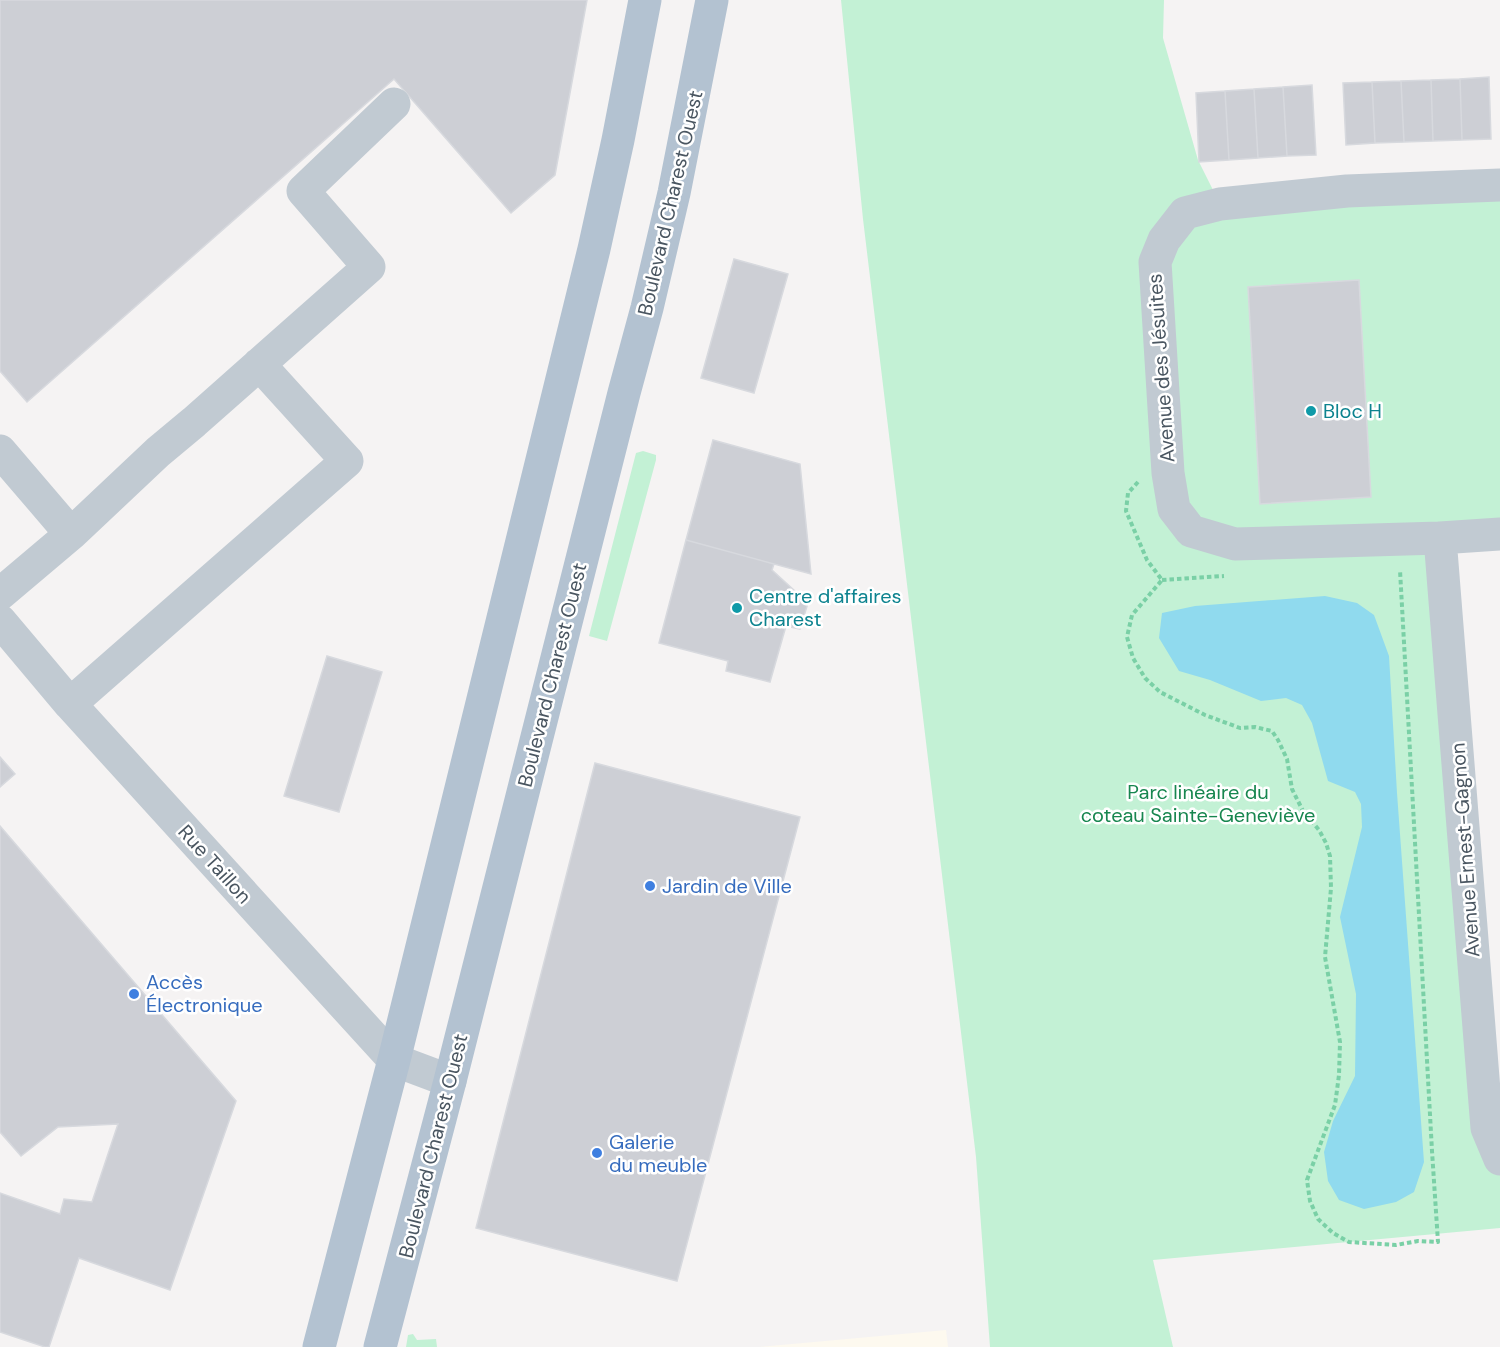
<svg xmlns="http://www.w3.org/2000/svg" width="1500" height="1347" viewBox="0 0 1500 1347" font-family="'DM Sans',sans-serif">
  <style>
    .commercial { fill: #fdf9ef }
    .green { fill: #c3f1d5 }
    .water { fill: #90daee }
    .building { fill: #cdcfd5; stroke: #d7d9de; stroke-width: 1.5 }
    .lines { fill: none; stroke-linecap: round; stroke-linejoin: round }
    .path { stroke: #7ad0a6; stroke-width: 4; stroke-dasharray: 4.5 3; stroke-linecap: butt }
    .minor { stroke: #c1cad2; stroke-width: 33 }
    .major { stroke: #b3c2d1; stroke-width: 33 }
    .culture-dot { fill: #0f9aa8; stroke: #fff; stroke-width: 2 }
    .shop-dot { fill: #3f7fe0; stroke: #fff; stroke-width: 2 }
    .labels { text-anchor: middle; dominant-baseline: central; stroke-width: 5; stroke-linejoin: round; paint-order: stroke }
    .street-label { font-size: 20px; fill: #4a5661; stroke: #fff }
    .culture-label { font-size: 20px; fill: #0d838f; stroke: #fff; text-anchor: start }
    .park-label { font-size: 20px; fill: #17864f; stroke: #fff }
    .shop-label { font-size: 20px; fill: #366cbe; stroke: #fff; text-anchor: start }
  </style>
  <rect width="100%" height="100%" fill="#f5f3f3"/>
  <!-- commercial -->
  <path class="commercial" d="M946 1330 948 1347H759Z"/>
  <!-- green -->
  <path class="green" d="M841 0H1164L1163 38 1198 160 1220 204 1500 185V534L1440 537 1500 1159V1228L1153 1260 1173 1347H990L976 1157 863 219Z
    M643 451 656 455V460L607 641 589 636 636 453Z
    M413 1334 417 1340 436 1339 437 1347H406L408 1335Z"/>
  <!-- water -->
  <path class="water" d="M1325 596 1357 603 1374 615 1389 656 1397 793 1424 1162 1414 1192 1396 1202 1364 1209 1339 1200 1328 1181 1324 1152 1333 1121 1355 1076 1356 994 1340 917 1362 827 1361 804 1355 792 1328 781 1312 723 1302 705 1286 698 1261 701 1210 680 1179 671 1159 638 1162 613 1195 606Z"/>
  <!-- building -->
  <path class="building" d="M0 0H587L555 175 511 213 394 79 27 402 0 371Z
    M1489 77 1491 139 1462 140 1460 79Z
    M1460 79 1462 140 1433 141 1431 80Z
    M1431 80 1433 141 1404 142 1401 81Z
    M1401 81 1404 142 1375 143 1372 82Z
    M1372 82 1375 143 1346 145 1343 83Z
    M1312 85 1316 155 1287 156 1283 87Z
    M1283 87 1287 156 1258 158 1254 89Z
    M1254 89 1258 158 1229 160 1225 91Z
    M1225 91 1229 160 1199 162 1196 93Z
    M734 259 788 274 754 393 701 378Z
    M1359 280 1371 497 1260 504 1248 287Z
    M713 440 800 464 811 574 686 540Z
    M686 540 774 564 772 570 808 603 800 629 786 626 770 682 726 671 728 661 659 643Z
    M327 656 382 672 339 812 284 796Z
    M0 757 15 774 0 787Z
    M595 763 800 817 677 1281 476 1228Z
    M0 826 236 1101 170 1290 79 1258 49 1347H45L0 1332V1193L60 1214 64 1199 92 1202 118 1124 58 1127 21 1156 0 1132Z"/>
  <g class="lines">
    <!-- path -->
    <path class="path" d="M1138 482 1128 493 1126 511 1147 560 1162 580 1132 615 1127 637 1133 658 1145 678 1160 692 1205 715 1240 728 1255 727 1272 731 1278 740 1287 759 1292 789 1303 811 1319 830 1326 843 1330 856 1331 888 1325 957 1340 1042 1339 1075 1335 1105 1307 1180 1310 1201 1318 1219 1333 1233 1349 1242 1396 1245 1418 1241 1438 1242 1432 1151 1400 570
      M1162 580 1224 576"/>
    <!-- minor -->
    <path class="minor" d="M1500 185 1347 191 1220 204 1185 213 1164 240 1155 262 1168 473 1174 509 1191 531 1235 544 1440 538 1500 534
      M0 451 71 534
      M1440 538 1487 1128 1500 1159
      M0 594 71 534 158 452 194 422 369 267 303 191 394 104
      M0 621 70 704 394 1060 450 1081
      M70 704 347 461 259 364"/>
    <!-- major -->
    <path class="major" d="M319 1347 394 1060 594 249 618 140 645 0
      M380 1347 450 1081 624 393 647 308 674 193 712 0"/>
  </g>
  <!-- markers -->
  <g class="culture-dot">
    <circle cx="1311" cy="411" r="6"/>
    <circle cx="737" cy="608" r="6"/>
  </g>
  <g class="shop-dot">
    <circle cx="650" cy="886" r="6"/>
    <circle cx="134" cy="994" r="6"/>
    <circle cx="597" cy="1153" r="6"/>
  </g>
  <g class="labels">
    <!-- street labels -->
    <g class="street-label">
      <text transform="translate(670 203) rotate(-77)">Boulevard Charest Ouest</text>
      <text transform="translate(1161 368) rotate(-94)">Avenue des Jésuites</text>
      <text transform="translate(552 675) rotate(-76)">Boulevard Charest Ouest</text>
      <text transform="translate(1465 850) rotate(-94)">Avenue Ernest-Gagnon</text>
      <text transform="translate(215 864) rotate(48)">Rue Taillon</text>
      <text transform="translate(433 1146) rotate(-76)">Boulevard Charest Ouest</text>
    </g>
    <!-- culture labels -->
    <g class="culture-label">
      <text x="1323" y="411">Bloc H</text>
      <text x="749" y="596">Centre d'affaires<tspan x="749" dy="23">Charest</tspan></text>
    </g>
    <!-- park labels -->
    <g class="park-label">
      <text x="1198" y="792">Parc linéaire du<tspan x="1198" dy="23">coteau Sainte-Geneviève</tspan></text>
    </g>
    <!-- shop labels -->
    <g class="shop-label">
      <text x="662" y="886">Jardin de Ville</text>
      <text x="146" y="982">Accès<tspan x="146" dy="23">Électronique</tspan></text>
      <text x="609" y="1142">Galerie<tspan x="609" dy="23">du meuble</tspan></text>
    </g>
  </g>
</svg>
